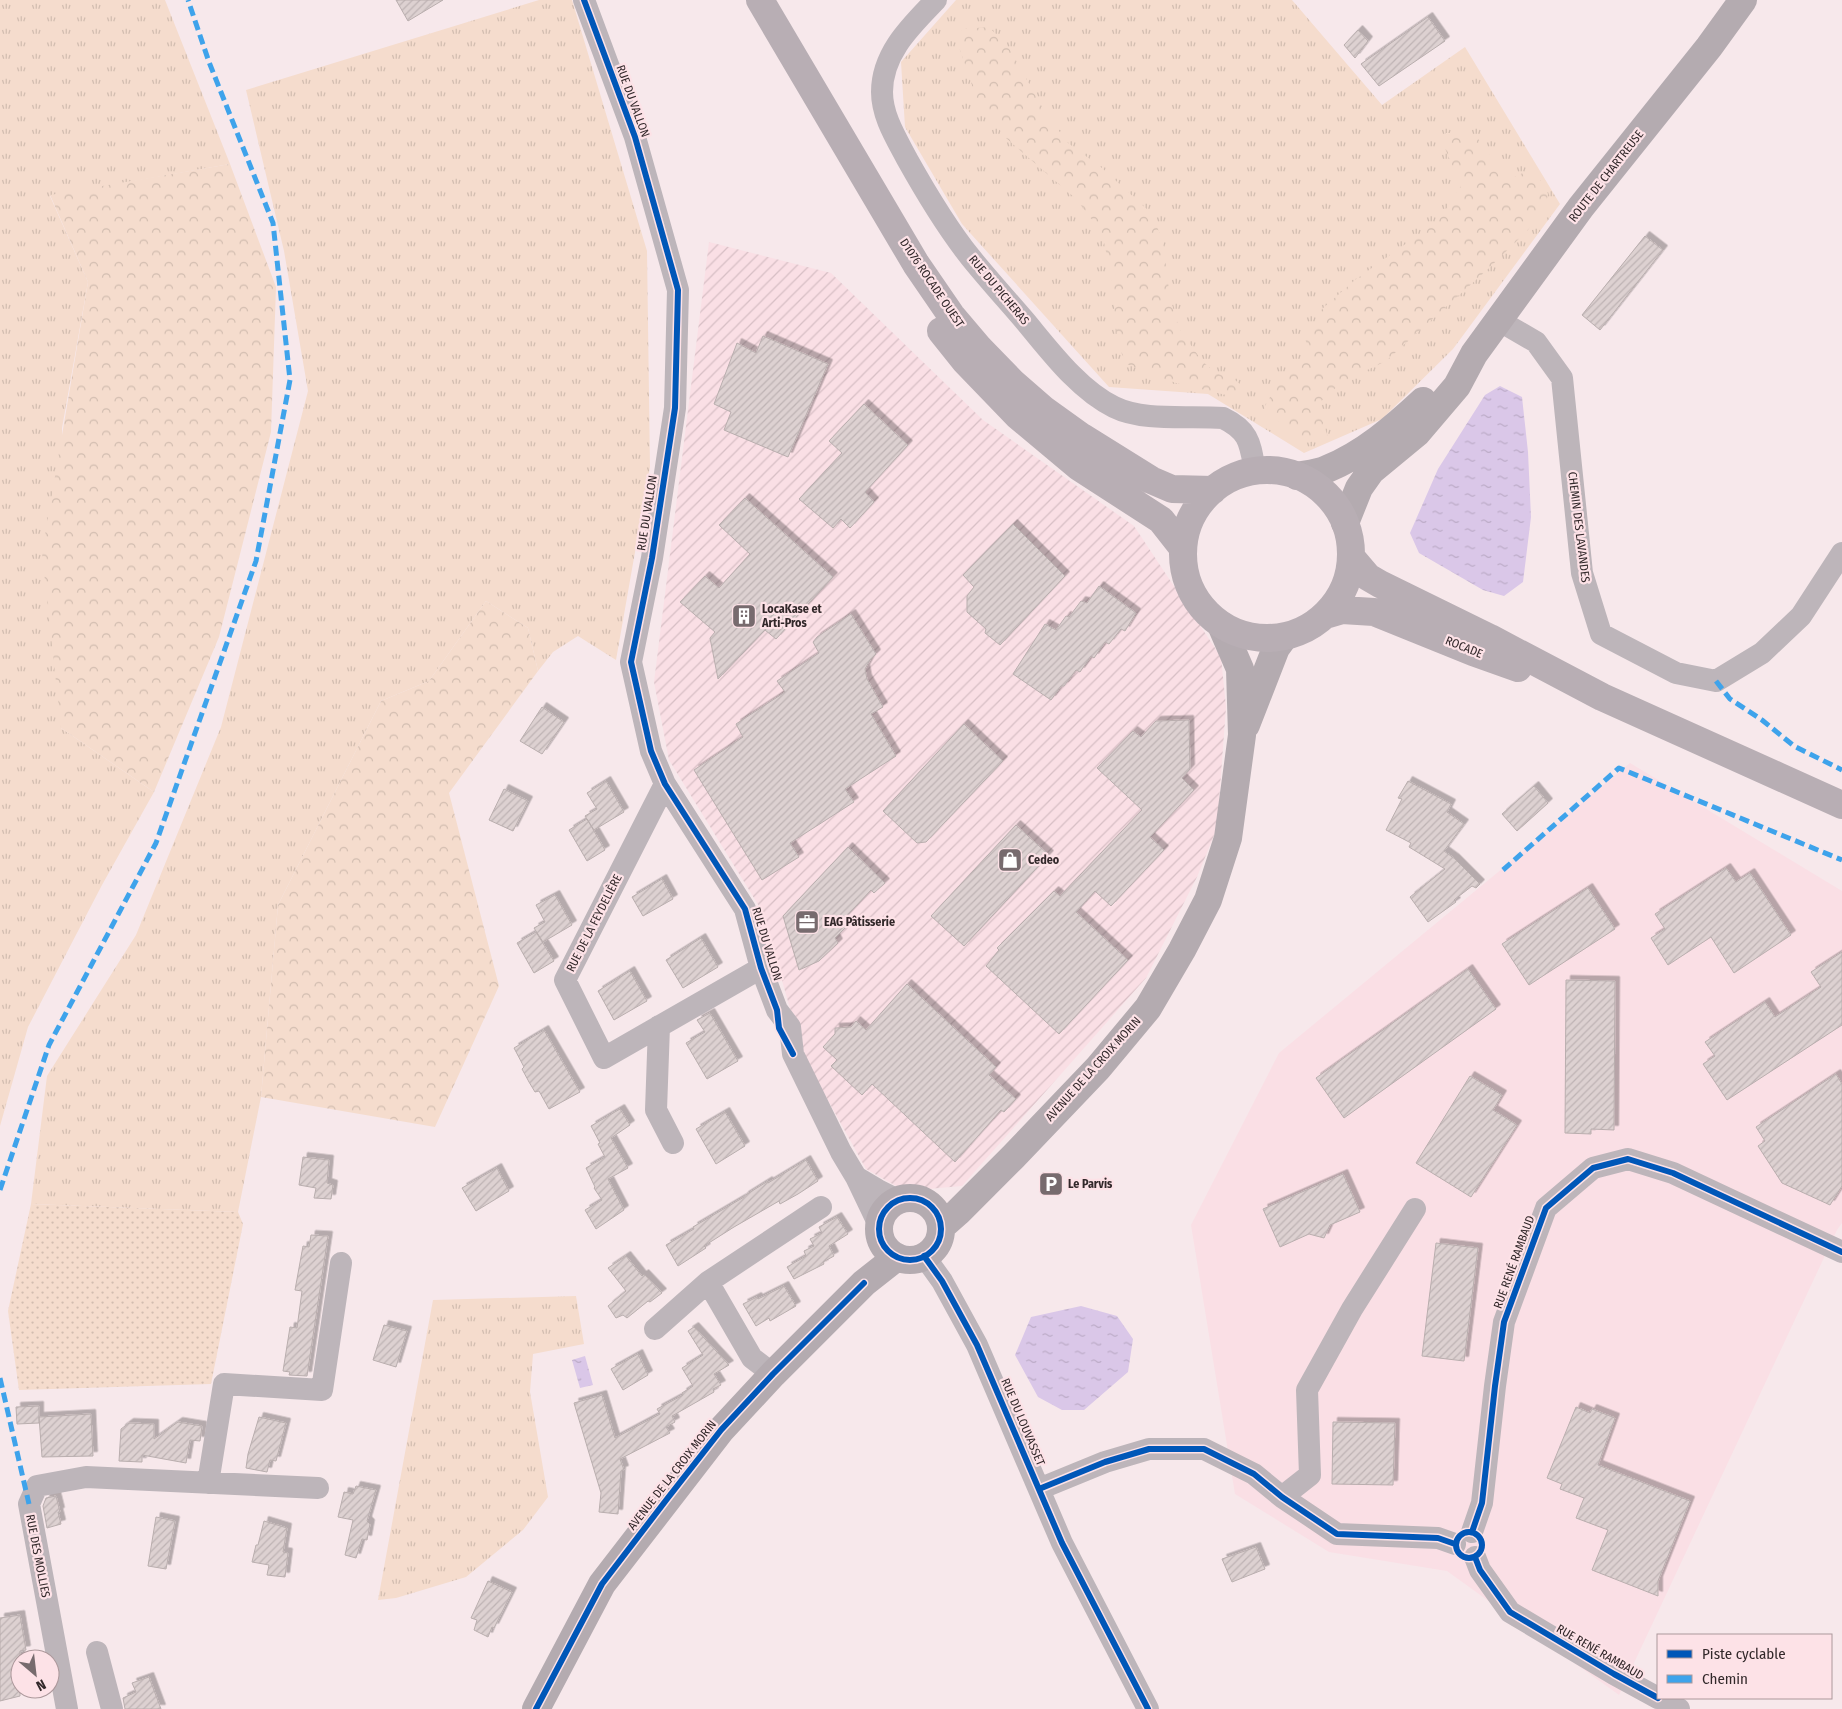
<svg xmlns="http://www.w3.org/2000/svg" width="1842" height="1709" viewBox="0 0 1842 1709" font-family="'Fira Sans Condensed',sans-serif">
  <style>
    .built { fill: #fadfe5 }
    .industrial { fill: url(#industrial-furrows) }
    .grass { fill: url(#grass-tufts) }
    .forest { fill: url(#forest-crowns) }
    .garden { fill: url(#garden-dots) }
    .water { fill: url(#water-ripples) }
    .building { fill: url(#building-hatch); stroke: #b9aeae; filter: url(#shadow) }
    .lines { fill: none; stroke-linecap: round; stroke-linejoin: round }
    .street { stroke: #bdb5ba; stroke-width: 22 }
    .secondary { stroke: #b4abb0; stroke-width: 28 }
    .primary { stroke: #b8aeb4; stroke-width: 28 }
    .quiet { stroke: #3ea3eb; stroke-width: 5; stroke-dasharray: 10 5; stroke-linecap: butt }
    .cycleway-casing { stroke: #fde2e7; stroke-width: 9 }
    .cycleway { stroke: #0057b8; stroke-width: 6 }
    .labels { text-anchor: middle; dominant-baseline: central; stroke-width: 4.5; stroke-linejoin: round; paint-order: stroke }
    .street-label { font-size: 12px; fill: #32282a; stroke: #fde2e7 }
    .poi-label { font-size: 12px; font-weight: bold; fill: #32282a; stroke: #fde2e7; text-anchor: start }
  </style>
  <defs>
    <pattern id="industrial-furrows" width="10" height="10" patternUnits="userSpaceOnUse" patternTransform="scale(1.25)"><rect width="10" height="10" fill="#fadfe5"/><path d="M-1 1l2-2M0 10L10 0M9 11l2-2" fill="none" stroke="#d7bfc5"/></pattern>
    <pattern id="grass-tufts" width="24" height="20" patternUnits="userSpaceOnUse" patternTransform="scale(1.25)"><rect width="24" height="20" fill="#f5dccd"/><path d="M3 7l-1-3M5 7V3M7 7l1-3M15 17l-1-3M17 17v-4M19 17l1-3" fill="none" stroke="#d2bdb0"/></pattern>
    <pattern id="forest-crowns" width="20" height="18" patternUnits="userSpaceOnUse" patternTransform="scale(1.25)"><rect width="20" height="18" fill="#f5dccd"/><path d="M2 6a3 3 0 1 1 6 0M12 15a3 3 0 1 1 6 0" fill="none" stroke="#d2bdb0"/></pattern>
    <pattern id="garden-dots" width="8" height="8" patternUnits="userSpaceOnUse" patternTransform="scale(1.25)"><rect width="8" height="8" fill="#f5dccd"/><path d="M2 2h.1M6 6h.1" fill="none" stroke="#d2bdb0" stroke-width="1.8" stroke-linecap="round"/></pattern>
    <pattern id="water-ripples" width="26" height="14" patternUnits="userSpaceOnUse" patternTransform="scale(1.25)"><rect width="26" height="14" fill="#dac7e8"/><path d="M2 4q2-2 4 0t4 0M15 11q2-2 4 0t4 0" fill="none" stroke="#bcabc7"/></pattern>
    <pattern id="building-hatch" width="6" height="6" patternUnits="userSpaceOnUse" patternTransform="scale(1.25)"><rect width="6" height="6" fill="#ddd1d1"/><path d="M-1 1l2-2M0 6l6-6M5 7l2-2" fill="none" stroke="#beb3b4"/></pattern>
    <filter id="shadow"><feDropShadow dx="4.5" dy="-4.5" stdDeviation="0" flood-color="#0004"/></filter>
  </defs>
  <rect width="100%" height="100%" fill="#f7e8eb"/>
  <!-- built -->
  <path class="built" d="M1630 763 1842 891V1223L1837 1230 1619 1695 1447 1571 1329 1552 1235 1494 1191 1225 1279 1053Z"/>
  <!-- industrial -->
  <path class="industrial" d="M709 242 831 273 983 420 1134 526 1221 657 1226 707 1217 828 1197 877 1146 978 962 1186 905 1191 866 1169 804 1057 762 911 669 760 654 682Z"/>
  <!-- grass -->
  <path class="grass" d="M0 0H165L230 164 50 196 88 282 62 428 61 728 154 792 102 885 28 1027 0 1126Z
    M539 0H572L647 251 650 467 616 660 578 636 553 652 538 671 528 628 486 601 429 681 381 701 278 905 261 1097 238 1212 31 1204 47 1076 136 935 221 727 308 391 284 251 246 90Z
    M956 0H1292L1382 105 1465 47 1560 204 1453 349 1382 419 1304 453 1208 394 1109 387 962 224 905 127 901 62Z
    M576 1296 584 1344 533 1354 530 1392 548 1497 523 1530 466 1577 396 1598 378 1600 433 1300Z"/>
  <!-- forest -->
  <path class="forest" d="M989 27 1009 48 1045 112 1068 143 1102 168 1152 214 1163 242 1170 298 1179 328 1202 361 1216 373 1235 380 1241 385 1242 396 1226 395 1176 383 1152 375 1127 364 1118 346 1111 275 1102 233 1076 199 1006 138 977 100 959 47 962 29Z
    M1446 133H1470L1483 143 1499 172 1510 179 1527 171 1537 174 1548 194 1545 208 1527 231 1487 270 1386 361 1342 382 1317 405 1329 440 1300 443 1264 408 1284 372 1310 356 1305 338 1322 309 1355 280 1439 220 1461 186 1444 146Z
    M230 164 276 287 271 432 219 637 154 792 61 728 42 553 88 282 50 195Z
    M486 601 528 628 538 671 449 793 499 986 435 1127 261 1097 278 905 381 701 429 681Z"/>
  <!-- garden -->
  <path class="garden" d="M31 1204 238 1212 243 1224 211 1384 19 1390 8 1311Z"/>
  <!-- water -->
  <path class="water" d="M1500 386 1522 397 1528 452 1531 517 1523 582 1504 596 1483 590 1419 553 1410 533 1438 469 1485 395Z
    M1081 1306 1117 1316 1133 1339 1128 1372 1084 1410H1062L1038 1397 1015 1355 1031 1317Z
    M585 1356 593 1385 580 1388 572 1360Z"/>
  <!-- building -->
  <path class="building" d="M396 0H443L408 21Z
    M1428 17 1445 41 1379 86 1361 64Z
    M1358 30 1368 41 1355 58 1344 45Z
    M1645 236 1663 250 1600 330 1582 315Z
    M763 336 828 364 788 457 724 430 731 412 714 404 737 343 756 353Z
    M864 404 908 445 865 492 874 502 850 528 841 519 833 528 799 499 842 453 829 441Z
    M745 498 833 577 776 639 765 630 718 679 710 638 715 632 680 602 705 576 719 588 750 554 719 525Z
    M1013 524 1065 576 1000 645 985 633 986 629 967 612V596L974 587 963 575Z
    M1099 586 1136 613 1125 631 1121 629 1109 644 1105 642 1094 658 1091 656 1080 672 1076 670 1064 686H1061L1051 700 1013 674 1045 624 1056 630 1066 616 1069 617 1081 601 1087 603Z
    M851 614 876 654 870 660 865 669 867 679 883 707 871 714 896 756 845 789 854 802 790 843 799 857 762 880 694 770 743 737 736 724 785 692 777 681 819 653 813 642 817 637Z
    M542 707 564 722 542 754 520 741Z
    M1189 720 1190 769 1182 778 1194 790 1150 837 1164 850 1111 906 1095 891 1076 912 1128 960 1059 1034 986 966 999 950 997 948 1054 891 1060 896 1142 810 1097 768 1133 731 1141 737 1156 721Z
    M964 724 1003 761 926 842 917 843 883 811Z
    M606 781 624 812 594 830 585 816 597 809 587 793Z
    M1408 781 1451 804 1447 812 1464 824 1444 851 1455 859 1480 884 1476 888 1472 886 1454 900 1456 902 1428 922 1410 897 1445 869 1409 847 1411 843 1386 830 1402 799 1398 798Z
    M1534 786 1548 803 1517 831 1502 814Z
    M504 789 528 801 513 831 489 820Z
    M587 819 605 850 587 861 569 830Z
    M1016 825 1049 855 964 946 931 916Z
    M848 847 885 883 874 893 871 890 841 922 846 927 835 938 838 943 819 961 799 970 783 916Z
    M1726 868 1736 882 1750 873 1791 935 1734 973 1711 937 1668 965 1651 938 1665 929 1655 914Z
    M662 879 673 899 643 916 632 897Z
    M1588 888 1615 929 1529 985 1502 944Z
    M555 895 572 925 543 942 534 928 545 922 536 905Z
    M536 932 554 961 534 973 517 943Z
    M701 938 718 967 683 988 666 960Z
    M1842 952V1025L1727 1100 1703 1064 1715 1056 1705 1042 1765 1002 1775 1017 1821 987 1811 972Z
    M1468 969 1496 1009 1344 1118 1316 1078Z
    M630 971 647 1001 614 1020 598 991Z
    M1566 980 1615 981 1614 1130 1591 1129V1134L1565 1133Z
    M907 984 996 1067 989 1075 1016 1099 1004 1112 1001 1110 955 1162 872 1084 862 1095 831 1066 837 1060 823 1047 835 1034V1028L851 1027 856 1021 866 1030Z
    M710 1013 738 1061 707 1079 686 1043 705 1032 697 1020Z
    M544 1030 580 1092 549 1109 539 1091 535 1092 529 1082 522 1069 524 1067 514 1048Z
    M1836 1074 1842 1084V1186L1830 1205 1782 1183 1758 1146 1765 1141 1756 1127Z
    M1470 1076 1502 1095 1493 1110 1517 1125 1471 1197 1416 1163Z
    M620 1109 630 1125 611 1138 628 1168 608 1179 624 1210 596 1229 585 1210 602 1200 594 1188 595 1187 586 1168 605 1157 598 1144 600 1143 591 1126Z
    M725 1112 745 1146 716 1164 696 1129Z
    M303 1157 329 1160 327 1183 333 1185 331 1199 314 1198 316 1188 299 1185Z
    M806 1160 818 1181 798 1194 780 1204 779 1201 734 1227 704 1246 706 1248 678 1266 666 1245 694 1229 693 1227 744 1197V1196L768 1181V1183Z
    M497 1168 509 1191 476 1211 462 1188Z
    M1343 1174 1360 1212 1330 1225 1324 1238 1309 1234 1280 1247 1263 1209Z
    M837 1217 848 1234 829 1246 834 1256 823 1262 824 1264 794 1279 787 1267 806 1256 804 1251 814 1246 810 1239 822 1233 819 1227Z
    M311 1235 328 1236 307 1376 289 1375 290 1372 283 1371 290 1327 297 1328 302 1291 295 1290 303 1246 309 1247Z
    M1436 1243 1478 1248 1464 1361 1422 1356Z
    M626 1256 642 1276 644 1274 662 1293 650 1302 648 1301 627 1318 623 1315 616 1318 608 1306 626 1291 608 1268Z
    M784 1286 796 1306 770 1321 769 1318 756 1326 743 1304 757 1297 758 1299Z
    M384 1325 407 1331 396 1367 373 1360Z
    M694 1327 729 1365 714 1374 721 1385 713 1389 714 1392 672 1416 675 1422 666 1427 670 1433 620 1459 624 1470 621 1471 618 1514 599 1512 601 1493 574 1403 602 1395 615 1438 660 1414 657 1409 683 1395 682 1393 693 1386 682 1368 703 1355 688 1331Z
    M638 1354 648 1375 623 1390 611 1369Z
    M39 1406V1423L17 1424 16 1407Z
    M1576 1407 1590 1413 1592 1409 1615 1418 1598 1465 1690 1501 1658 1581V1596L1592 1570 1608 1530 1576 1518 1584 1498 1560 1489 1562 1484 1547 1478Z
    M91 1414 93 1456 42 1457 39 1417Z
    M259 1417 286 1423 276 1461 270 1460 267 1472 246 1468 248 1454Z
    M178 1422 202 1426 200 1441 190 1440 186 1463 142 1455V1462L119 1461 121 1429 129 1423 154 1424V1439Z
    M1333 1422 1395 1423 1393 1485 1332 1484Z
    M356 1486 376 1490 367 1521 370 1524 367 1540 362 1539 356 1558 345 1555 353 1520 338 1517 344 1492 353 1494Z
    M56 1496 60 1512H58L61 1524 47 1528 43 1506 46 1498Z
    M156 1517 175 1521 166 1569 148 1566Z
    M264 1521 287 1528 283 1552 288 1553 285 1577 267 1575 269 1565 252 1562 256 1545H258Z
    M1256 1547 1265 1569 1232 1582 1222 1559Z
    M488 1581 512 1592 494 1628 492 1627 488 1637 474 1630 477 1620 471 1618Z
    M20 1615 26 1650 20 1651V1696L0 1701V1618Z
    M149 1677 161 1709H125L123 1698 136 1692 132 1683Z"/>
  <g class="lines">
    <!-- street -->
    <path class="street" d="M584 0 635 137 678 290 675 408 652 558 631 662 651 751 665 784 745 909 761 968 777 1010 790 1027 793 1054 841 1152 856 1177 879 1225
      M936 0C911 26 882 53 882 92 882 116 896 138 907 159 926 193 946 227 971 258 988 279 1007 300 1025 321 1050 351 1079 390 1114 407 1144 422 1190 415 1223 418 1250 431 1250 444 1255 471
      M1498 320 1536 342 1562 378 1582 573 1601 634 1676 673 1716 681 1762 653 1801 616 1842 553
      M665 784 565 980 604 1058 761 968
      M659 1026 656 1110 673 1143
      M856 1177 878 1190 898 1200
      M924 1256 942 1281 977 1345 1062 1543 1148 1709
      M708 1282 752 1358 773 1374
      M655 1329 708 1282 821 1207
      M208 1483 224 1384 322 1390 341 1263
      M1039 1489 1105 1462 1149 1449H1204L1254 1474 1282 1497 1337 1534 1438 1538 1455 1544
      M1282 1497 1310 1475 1307 1390 1352 1309 1415 1209
      M1472 1532 1482 1503 1495 1386 1504 1322 1546 1208 1593 1168 1628 1159 1673 1173 1842 1252
      M1475 1557 1480 1570 1510 1612 1614 1674 1658 1698
      M97 1652 112 1709
      M1659 1698 1679 1709
      M67 1709 29 1504 37 1486 86 1477 318 1488"/>
    <!-- secondary -->
    <path class="secondary" d="M1297 476C1307 474 1318 473 1327 469 1364 454 1395 427 1423 401
      M1345 523 1359 488 1371 471 1417 433 1457 386 1474 354 1581 207 1709 47 1743 0
      M1246 725 1276 648 1284 637
      M879 1229a31 31 0 1 1 62 0a31 31 0 1 1-62 0Z
      M941 1227 958 1212 1013 1157 1098 1068 1148 1008 1182 950 1208 900 1228 838 1242 735 1240 669 1221 625
      M536 1709 602 1584 721 1430 773 1374 864 1283 897 1257"/>
    <!-- primary -->
    <path class="primary" d="M760 0 916 264 951 315 979 348 1012 382 1043 409 1082 437 1151 480 1172 489 1213 490
      M941 331 965 361 1018 416 1079 467 1161 520 1183 548
      M1183 554a84 84 0 1 1 168 0a84 84 0 1 1-168 0Z
      M1351 557 1368 577 1380 584 1490 638 1602 697 1842 805
      M1325 615 1342 610 1374 612 1473 652 1518 668"/>
    <!-- quiet -->
    <path class="quiet" d="M1716 681 1730 699 1762 720 1794 746 1842 770
      M1503 870 1619 768 1842 860
      M0 1190 49 1045 156 843 256 561 290 380 273 223 209 62 188 0
      M0 1378 29 1504"/>
    <defs>
      <path id="cycleway" d="M584 0 635 137 678 290 675 408 652 558 631 662 651 751 665 784 745 909 761 968 777 1010 779 1028 793 1054
        M879 1229a31 31 0 1 1 62 0a31 31 0 1 1-62 0Z
        M924 1256 942 1281 977 1345 1062 1543 1148 1709
        M1039 1489 1105 1462 1149 1449H1204L1254 1474 1282 1497 1337 1534 1438 1538 1455 1544
        M1456 1545a13 13 0 1 1 26 0a13 13 0 1 1-26 0Z
        M1472 1532 1482 1503 1495 1386 1504 1322 1546 1208 1593 1168 1628 1159 1673 1173 1842 1252
        M1475 1557 1480 1570 1510 1612 1614 1674 1658 1698
        M536 1709 602 1584 667 1499 721 1430 773 1374 864 1283"/>
    </defs>
    <!-- cycleway casing -->
    <use href="#cycleway" class="cycleway-casing"/>
    <!-- cycleway -->
    <use href="#cycleway" class="cycleway"/>
  </g>
  <!-- icons -->
  <defs>
    <symbol id="building-square" viewBox="-11 -11 22 22"><rect x="-9" y="-9" width="18" height="18" rx="4" fill="#776b6e" stroke="#fde2e7"/><path d="M-4-6H4V6H1V3H-1V6H-4ZM-2.5-4.3h1.7v1.8h-1.7ZM.8-4.3h1.7v1.8H.8ZM-2.5-1h1.7V.8h-1.7ZM.8-1h1.7V.8H.8Z" fill="#fff"/></symbol>
    <symbol id="shop-square" viewBox="-11 -11 22 22"><rect x="-9" y="-9" width="18" height="18" rx="4" fill="#776b6e" stroke="#fde2e7"/><path d="M-5-2.5h2.3a2.7 3.5 0 0 1 5.4 0H5L5.5 6h-11ZM-1.5-2.5h3a1.5 2.3 0 0 0-3 0Z" fill="#fff"/></symbol>
    <symbol id="office-square" viewBox="-11 -11 22 22"><rect x="-9" y="-9" width="18" height="18" rx="4" fill="#776b6e" stroke="#fde2e7"/><path d="M-6-3h4V-5.5h4V-3h4V5H-6ZM-1-4.5V-3h2v-1.5ZM-6 0V1H6V0Z" fill="#fff"/></symbol>
    <symbol id="parking-square" viewBox="-11 -11 22 22"><rect x="-9" y="-9" width="18" height="18" rx="4" fill="#776b6e" stroke="#fde2e7"/><path d="M-3.5-5.5H1a3.5 3.5 0 0 1 0 7H-1V5.5H-3.5ZM-1-3.4V-.6H.8a1.4 1.4 0 0 0 0-2.8Z" fill="#fff"/></symbol>
  </defs>
  <g fill-rule="evenodd">
    <use href="#building-square" x="730" y="602" width="28" height="28"/>
    <use href="#shop-square" x="996" y="846" width="28" height="28"/>
    <use href="#office-square" x="793" y="908" width="28" height="28"/>
    <use href="#parking-square" x="1037" y="1170" width="28" height="28"/>
  </g>
  <g class="labels">
    <!-- street labels -->
    <g class="street-label">
      <text transform="translate(633 101) rotate(70)">RUE DU VALLON</text>
      <text transform="translate(1606 176) rotate(-52)">ROUTE DE CHARTREUSE</text>
      <text transform="translate(932 283) rotate(56)">D1076 ROCADE OUEST</text>
      <text transform="translate(999 290) rotate(50)">RUE DU PICHERAS</text>
      <text transform="translate(647 513) rotate(-81)">RUE DU VALLON</text>
      <text transform="translate(1579 527) rotate(83)">CHEMIN DES LAVANDES</text>
      <text transform="translate(1464 647) rotate(22)">ROCADE</text>
      <text transform="translate(594 923) rotate(-63)">RUE DE LA FEYDELIÈRE</text>
      <text transform="translate(767 944) rotate(73)">RUE DU VALLON</text>
      <text transform="translate(1093 1069) rotate(-48)">AVENUE DE LA CROIX MORIN</text>
      <text transform="translate(1514 1262) rotate(-70)">RUE RENÉ RAMBAUD</text>
      <text transform="translate(1023 1422) rotate(67)">RUE DU LOUVASSET</text>
      <text transform="translate(672 1475) rotate(-52)">AVENUE DE LA CROIX MORIN</text>
      <text transform="translate(38 1556) rotate(79)">RUE DES MOLLIES</text>
      <text transform="translate(1600 1652) rotate(30)">RUE RENÉ RAMBAUD</text>
    </g>
    <!-- poi labels -->
    <g class="poi-label">
      <text x="762" y="609">LocaKase et<tspan x="762" dy="14">Arti-Pros</tspan></text>
      <text x="1028" y="860">Cedeo</text>
      <text x="824" y="922">EAG Pâtisserie</text>
      <text x="1068" y="1184">Le Parvis</text>
    </g>
  </g>
  <!-- legend -->
  <rect x="1657" y="1634" width="175" height="65" fill="#fde2e7" stroke="#ac989b"/>
  <rect x="1667" y="1650" width="25" height="8" fill="#0057b8" stroke="#ac989b"/>
  <text x="1702" y="1659" font-size="15" fill="#32282a">Piste cyclable</text>
  <rect x="1667" y="1675" width="25" height="8" fill="#3ea3eb" stroke="#ac989b"/>
  <text x="1702" y="1684" font-size="15" fill="#32282a">Chemin</text>
  <!-- north arrow -->
  <g transform="translate(35 1674) rotate(152)"><circle r="24" fill="#fde2e7" stroke="#ac989b"/>
  <path d="M0-4L9 19L0 12L-9 19Z" fill="#776b6e"/>
  <text y="-8" font-size="14" font-weight="bold" text-anchor="middle" fill="#32282a">N</text>
  </g>
</svg>
